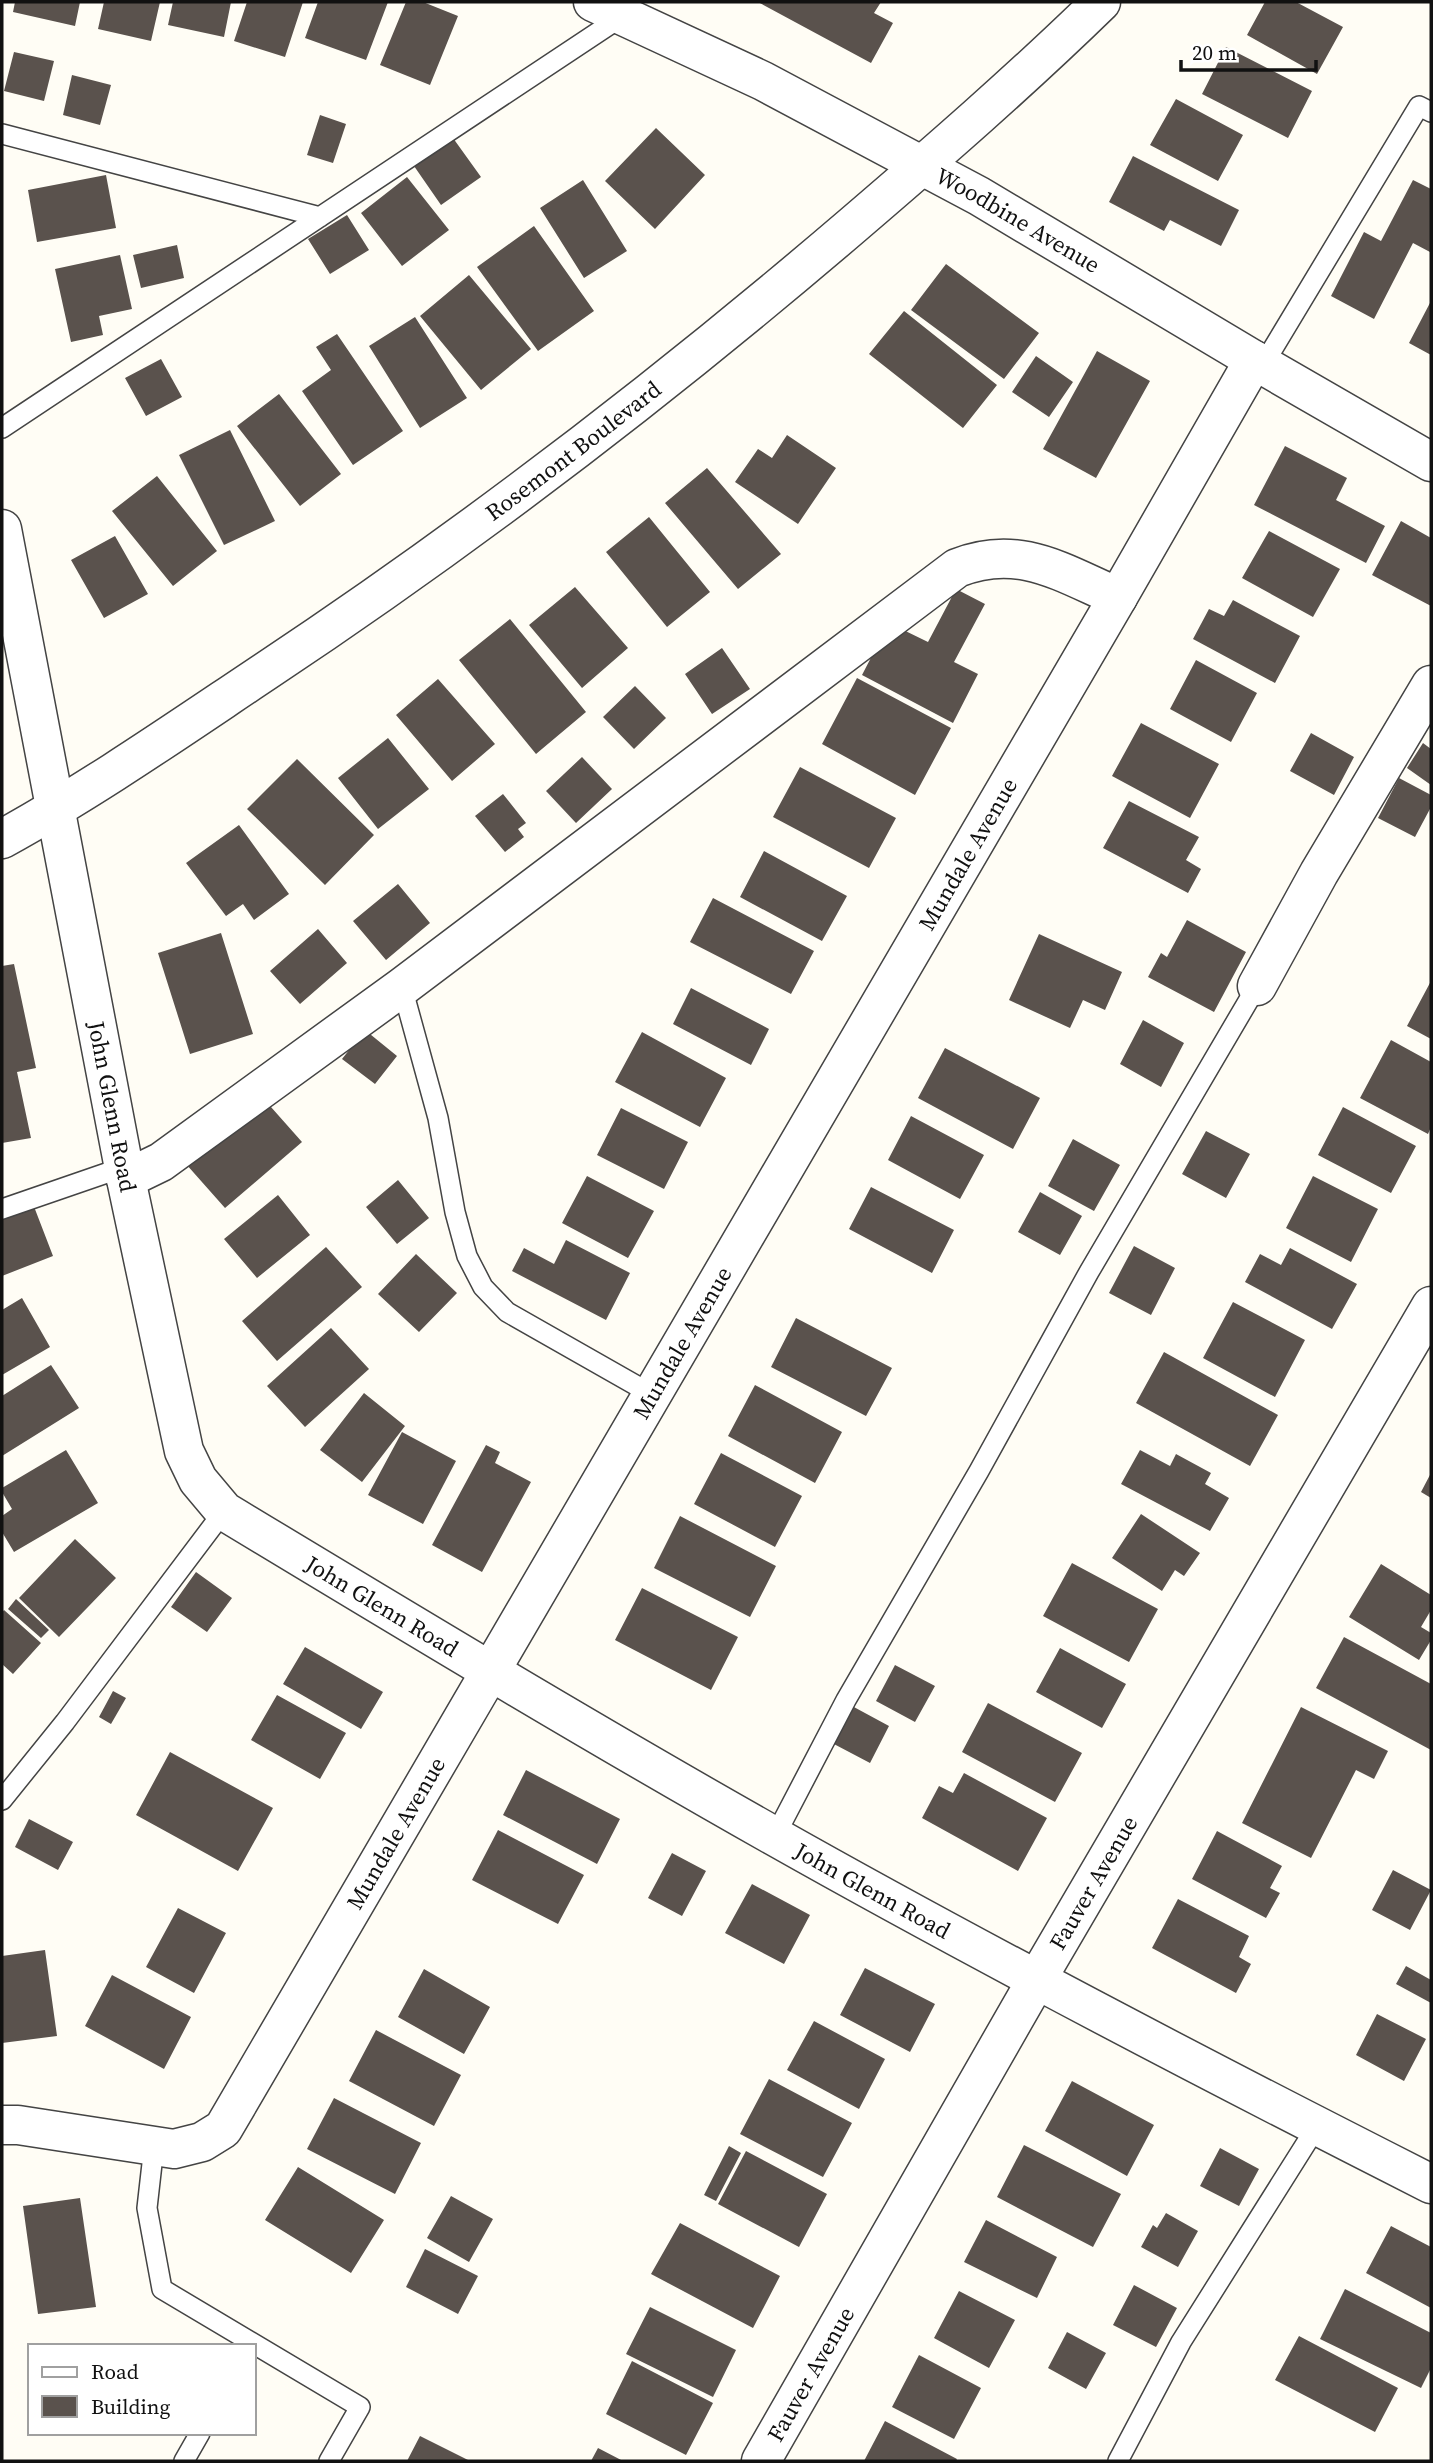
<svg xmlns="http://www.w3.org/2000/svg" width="1433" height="2463" viewBox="0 0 1433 2463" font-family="'Source Serif 4',serif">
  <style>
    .building { fill: #5a524d }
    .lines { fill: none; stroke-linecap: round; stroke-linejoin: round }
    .lane-casing { stroke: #444; stroke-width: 22 }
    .street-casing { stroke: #444; stroke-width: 41 }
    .lane { stroke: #fff; stroke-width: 19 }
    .street { stroke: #fff; stroke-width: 38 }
    .labels { text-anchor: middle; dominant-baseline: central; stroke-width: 7; stroke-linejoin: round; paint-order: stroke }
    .street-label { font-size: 23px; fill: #111; stroke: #fff }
  </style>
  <rect width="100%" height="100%" fill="#fffdf5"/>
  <!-- building -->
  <path class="building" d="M15 2H80L75 26 13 12Z
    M104 2H160L151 41 98 29Z
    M173 2H231L224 37 168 25Z
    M247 2H303L285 57 234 41Z
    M318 2H388L366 60 305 38Z
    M406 2H423L458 16 430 85 380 65Z
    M758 2H881L874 13 893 23 871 63Z
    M1265 2H1296L1343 27 1317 74 1247 35Z
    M1226 47 1312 91 1288 138 1202 94Z
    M14 52 54 61 44 101 4 91Z
    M72 75 111 85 100 125 63 115Z
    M1176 99 1243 135 1218 181 1150 145Z
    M320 115 346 124 333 163 307 155Z
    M656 128 705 175 655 229 605 181Z
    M453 138 481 177 441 205 414 166Z
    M1133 156 1239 210 1221 246 1170 220 1164 231 1109 202Z
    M106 175 116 228 37 242 28 190Z
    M407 177 449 230 402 266 361 213Z
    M583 180 627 251 584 278 540 208Z
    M1413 180 1431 189V249L1430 252 1413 243 1374 319 1331 296 1364 232 1381 241Z
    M347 215 369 250 330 274 308 239Z
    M534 226 594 311 538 351 477 267Z
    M177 245 184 278 141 288 133 255Z
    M120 255 132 309 99 316 103 335 71 342 55 269Z
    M946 264 1039 333 1004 379 911 310Z
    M469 275 531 349 481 390 420 316Z
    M1431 301V355L1409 343Z
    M904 311 997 385 963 428 869 354Z
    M415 317 467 398 420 428 369 346Z
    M337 334 403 431 353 465 302 391 331 370 316 347Z
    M1097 351 1150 381 1096 478 1043 449Z
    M1036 356 1073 382 1049 417 1012 392Z
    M161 359 182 397 146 416 125 378Z
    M279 394 341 474 300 506 237 426Z
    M230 430 275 521 224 545 179 455Z
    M787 435 836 468 798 524 735 482 758 449 772 458Z
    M1285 446 1347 478 1336 500 1385 526 1366 563 1254 505Z
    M707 468 781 554 738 589 665 503Z
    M157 476 217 551 173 586 112 511Z
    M649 517 710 592 667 627 606 552Z
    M1401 521 1431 538V606L1372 575Z
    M1269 531 1340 569 1313 617 1242 578Z
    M115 536 148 594 104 618 71 560Z
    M575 587 628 648 582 688 529 625Z
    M956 589 985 604 954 662 978 674 953 723 862 675 889 623 928 642Z
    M1233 600 1300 636 1275 683 1193 639 1209 609 1224 616Z
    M510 619 586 712 536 754 459 660Z
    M722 648 750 689 712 714 685 674Z
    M1196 660 1257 693 1231 742 1170 709Z
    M857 678 951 728 915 795 822 744Z
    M438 679 495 744 452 781 396 715Z
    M635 686 666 718 634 749 603 717Z
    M1141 723 1219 764 1190 818 1112 776Z
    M1311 733 1354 757 1334 795 1290 771Z
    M388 738 429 789 378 829 338 778Z
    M1423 743 1431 749V785L1407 768Z
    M582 757 612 789 576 823 546 791Z
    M297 759 374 835 325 885 247 809Z
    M800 767 896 818 869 868 773 817Z
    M1399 778 1431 795V807L1415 837 1378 818Z
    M503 794 526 823 518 829 524 837 505 852 475 816Z
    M1129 801 1199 837 1186 860 1201 869 1188 893 1103 848Z
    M239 825 289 894 254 920 243 904 226 916 186 863Z
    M764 851 847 896 822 941 740 897Z
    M398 884 430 923 386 960 353 921Z
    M713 898 814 951 791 994 690 942Z
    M1187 920 1246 952 1214 1012 1148 977 1161 953 1167 957Z
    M318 929 347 963 300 1004 270 971Z
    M221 933 253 1034 190 1054 158 953Z
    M1039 934 1122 972 1105 1010 1083 1000 1070 1028 1009 1000Z
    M14 964 36 1068 17 1072 31 1138 2 1143V966Z
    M1431 981V1039L1407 1026Z
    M691 988 769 1029 751 1065 673 1024Z
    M1143 1020 1184 1043 1161 1087 1120 1064Z
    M365 1030 397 1056 375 1084 342 1059Z
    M642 1032 726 1078 700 1127 615 1082Z
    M1391 1040 1431 1062V1127L1428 1134 1360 1098Z
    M945 1048 1040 1098 1013 1149 918 1098Z
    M263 1098 302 1142 225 1208 186 1164Z
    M1343 1107 1416 1146 1391 1193 1318 1155Z
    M621 1108 688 1142 664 1189 597 1155Z
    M911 1116 984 1155 960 1199 888 1160Z
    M1206 1131 1250 1154 1226 1198 1182 1174Z
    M1073 1139 1120 1165 1094 1211 1048 1186Z
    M587 1176 654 1211 628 1258 562 1223Z
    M1313 1176 1378 1209 1351 1262 1286 1228Z
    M398 1180 429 1218 397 1244 366 1207Z
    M871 1187 954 1230 932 1273 849 1229Z
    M1040 1192 1082 1216 1060 1255 1018 1232Z
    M278 1195 310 1235 257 1278 224 1239Z
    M33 1204 53 1256 2 1276V1215Z
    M566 1240 630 1273 606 1320 512 1271 524 1248 554 1264Z
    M1134 1246 1175 1268 1151 1315 1109 1293Z
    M326 1247 362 1287 277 1361 242 1321Z
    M1290 1248 1357 1284 1332 1329 1245 1282 1260 1254 1281 1265Z
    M416 1254 457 1293 419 1332 378 1294Z
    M22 1298 50 1347 2 1375V1310Z
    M1233 1302 1305 1340 1275 1397 1203 1358Z
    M796 1318 892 1368 866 1416 771 1367Z
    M331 1328 369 1369 305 1427 267 1386Z
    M1164 1352 1278 1415 1250 1466 1136 1403Z
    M51 1365 79 1408 2 1456V1396Z
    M755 1385 842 1432 815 1483 728 1436Z
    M364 1393 405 1426 362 1482 320 1450Z
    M402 1432 456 1461 423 1524 368 1495Z
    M486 1445 500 1452 495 1463 531 1482 482 1572 432 1545Z
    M66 1450 98 1503 14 1552 2 1532V1516L12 1509 2 1492V1488Z
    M1140 1450 1170 1466 1176 1454 1211 1473 1205 1484 1229 1498 1210 1531 1121 1484Z
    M721 1453 802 1496 775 1547 694 1504Z
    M1431 1473V1498L1421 1492Z
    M1141 1514 1200 1553 1184 1576 1175 1570 1162 1591 1112 1558Z
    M680 1516 776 1566 750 1617 654 1568Z
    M75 1539 116 1578 59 1637 19 1598Z
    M1072 1563 1158 1609 1129 1662 1043 1616Z
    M1381 1564 1431 1595V1610L1421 1627 1431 1633V1640L1419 1660 1349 1617Z
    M196 1572 232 1598 207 1632 171 1607Z
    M642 1588 738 1637 711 1690 615 1640Z
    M16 1599 49 1630 41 1638 8 1609Z
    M4 1610 41 1643 13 1674 2 1664V1613Z
    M1344 1637 1431 1684V1750L1316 1688Z
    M305 1647 383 1692 361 1729 283 1684Z
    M1060 1648 1126 1684 1102 1728 1036 1692Z
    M895 1665 935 1686 915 1722 876 1701Z
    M113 1691 126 1698 111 1724 99 1717Z
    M277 1695 346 1733 320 1779 251 1740Z
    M988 1703 1082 1753 1055 1802 962 1752Z
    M852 1706 889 1726 870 1763 832 1743Z
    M1301 1707 1388 1751 1374 1779 1356 1770 1311 1858 1242 1823Z
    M170 1752 273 1808 238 1871 136 1815Z
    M526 1770 620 1819 597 1864 503 1815Z
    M964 1773 1047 1818 1018 1871 922 1818 939 1786 953 1793Z
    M29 1819 73 1842 58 1870 15 1847Z
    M498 1830 584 1875 558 1924 472 1880Z
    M1217 1831 1282 1866 1270 1888 1280 1893 1266 1918 1192 1879Z
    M672 1853 706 1871 682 1916 648 1898Z
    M1393 1870 1431 1890 1410 1930 1372 1910Z
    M752 1884 810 1915 784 1964 725 1933Z
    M1178 1899 1249 1936 1239 1957 1251 1964 1236 1993 1152 1948Z
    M178 1908 226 1933 194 1993 146 1967Z
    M45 1950 57 2036 2 2043V1956Z
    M1406 1966 1431 1980V2003L1396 1984Z
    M865 1968 935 2004 910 2052 840 2015Z
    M424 1969 490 2007 464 2054 398 2017Z
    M112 1975 191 2017 164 2069 85 2026Z
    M1377 2014 1426 2039 1404 2081 1356 2055Z
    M814 2021 885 2059 859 2109 787 2070Z
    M376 2030 461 2075 434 2126 349 2081Z
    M769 2079 852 2123 823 2177 740 2134Z
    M1072 2081 1154 2125 1127 2176 1045 2131Z
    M334 2098 421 2143 395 2194 307 2149Z
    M1024 2145 1121 2194 1093 2247 997 2197Z
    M729 2146 741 2153 716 2201 704 2195Z
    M1220 2148 1259 2169 1239 2206 1200 2186Z
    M746 2151 827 2194 799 2247 718 2204Z
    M298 2167 384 2220 351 2273 265 2220Z
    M451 2196 493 2219 469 2262 427 2238Z
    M80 2198 96 2307 38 2314 23 2206Z
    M1166 2213 1198 2231 1178 2267 1141 2247 1153 2225 1157 2228Z
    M986 2220 1057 2257 1037 2298 964 2262Z
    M680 2223 780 2276 753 2328 651 2274Z
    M1391 2226 1431 2247V2308L1366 2273Z
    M425 2249 478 2276 458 2314 406 2287Z
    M1134 2285 1177 2308 1156 2347 1113 2325Z
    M1345 2289 1431 2333V2368L1421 2388 1320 2339Z
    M959 2291 1015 2320 989 2368 934 2338Z
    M650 2307 736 2350 713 2397 626 2354Z
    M1067 2332 1106 2353 1086 2389 1048 2368Z
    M1299 2336 1398 2388 1375 2432 1275 2380Z
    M919 2355 981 2388 954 2439 892 2407Z
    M632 2361 713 2403 686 2455 606 2414Z
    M885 2421 957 2459 956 2461H864Z
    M420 2436 470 2461H407Z
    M598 2448 623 2461H591Z"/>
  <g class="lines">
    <defs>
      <path id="lane" d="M2 134 320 217
        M1263 365 1419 106 1431 112
        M2 428 624 15
        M402 987 438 1118 455 1212 467 1256 483 1287 507 1312 653 1395
        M2 1209 124 1167
        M2 1800 65 1722 224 1511
        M775 1836 846 1700 979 1471 1089 1272 1257 986
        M154 2146 147 2208 162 2289 360 2407 329 2461
        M184 2461 200 2433
        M1118 2461 1181 2342 1317 2126"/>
      <g id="street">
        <path id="s1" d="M593 2 763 81 979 196 1254 360 1431 462"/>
        <path id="s2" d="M2 529 126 1179 184 1451 198 1480 224 1511C406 1621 588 1731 774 1836 990 1958 1210 2072 1431 2184"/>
        <path id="s3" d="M2 839C93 789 179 729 266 671 471 535 666 385 853 225 937 153 1021 80 1101 2"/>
        <path d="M1257 986 1319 873 1431 685"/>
        <path d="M126 1179 161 1162 402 987 957 568C1019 543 1062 573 1118 597"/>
        <path id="s4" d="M2 2125H18L174 2149 202 2142 223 2129 1118 597 1254 360"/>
        <path id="s5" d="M761 2461 1037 1979 1431 1306"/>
      </g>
    </defs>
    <!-- lane casing -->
    <use href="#lane" class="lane-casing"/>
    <!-- street casing -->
    <use href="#street" class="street-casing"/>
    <!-- lane -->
    <use href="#lane" class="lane"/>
    <!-- street -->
    <use href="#street" class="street"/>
  </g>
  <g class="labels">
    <!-- street labels -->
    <g class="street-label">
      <text stroke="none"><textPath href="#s1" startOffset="478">Woodbine Avenue</textPath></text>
      <text stroke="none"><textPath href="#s3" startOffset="691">Rosemont Boulevard</textPath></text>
      <text stroke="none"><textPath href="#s4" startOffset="1704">Mundale Avenue</textPath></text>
      <text stroke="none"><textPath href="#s2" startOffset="588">John Glenn Road</textPath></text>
      <text stroke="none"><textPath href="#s4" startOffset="1138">Mundale Avenue</textPath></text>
      <text stroke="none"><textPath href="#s2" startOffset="1197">John Glenn Road</textPath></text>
      <text stroke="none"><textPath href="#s4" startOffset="570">Mundale Avenue</textPath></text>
      <text stroke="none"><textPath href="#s5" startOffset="667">Fauver Avenue</textPath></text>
      <text stroke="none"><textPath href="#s2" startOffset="1764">John Glenn Road</textPath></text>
      <text stroke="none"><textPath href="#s5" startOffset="100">Fauver Avenue</textPath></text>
    </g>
  </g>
  <!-- border -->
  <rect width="1433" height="2463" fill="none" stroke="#111111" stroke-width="7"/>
  <!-- legend -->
  <rect x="28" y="2344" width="228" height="91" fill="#ffffff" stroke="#a0a0a0" stroke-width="2"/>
  <rect x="42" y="2367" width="35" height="10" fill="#ffffff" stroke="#a0a0a0" stroke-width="2"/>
  <text x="91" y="2379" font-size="21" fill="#111111">Road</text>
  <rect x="42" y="2396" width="35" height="21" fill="#5a524d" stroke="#a0a0a0" stroke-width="2"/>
  <text x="91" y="2414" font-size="21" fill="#111111">Building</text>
  <!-- scale -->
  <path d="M1181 60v10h135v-10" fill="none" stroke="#111111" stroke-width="3.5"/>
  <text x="1192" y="60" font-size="21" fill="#111111" stroke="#ffffff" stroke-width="5" paint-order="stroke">20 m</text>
</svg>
